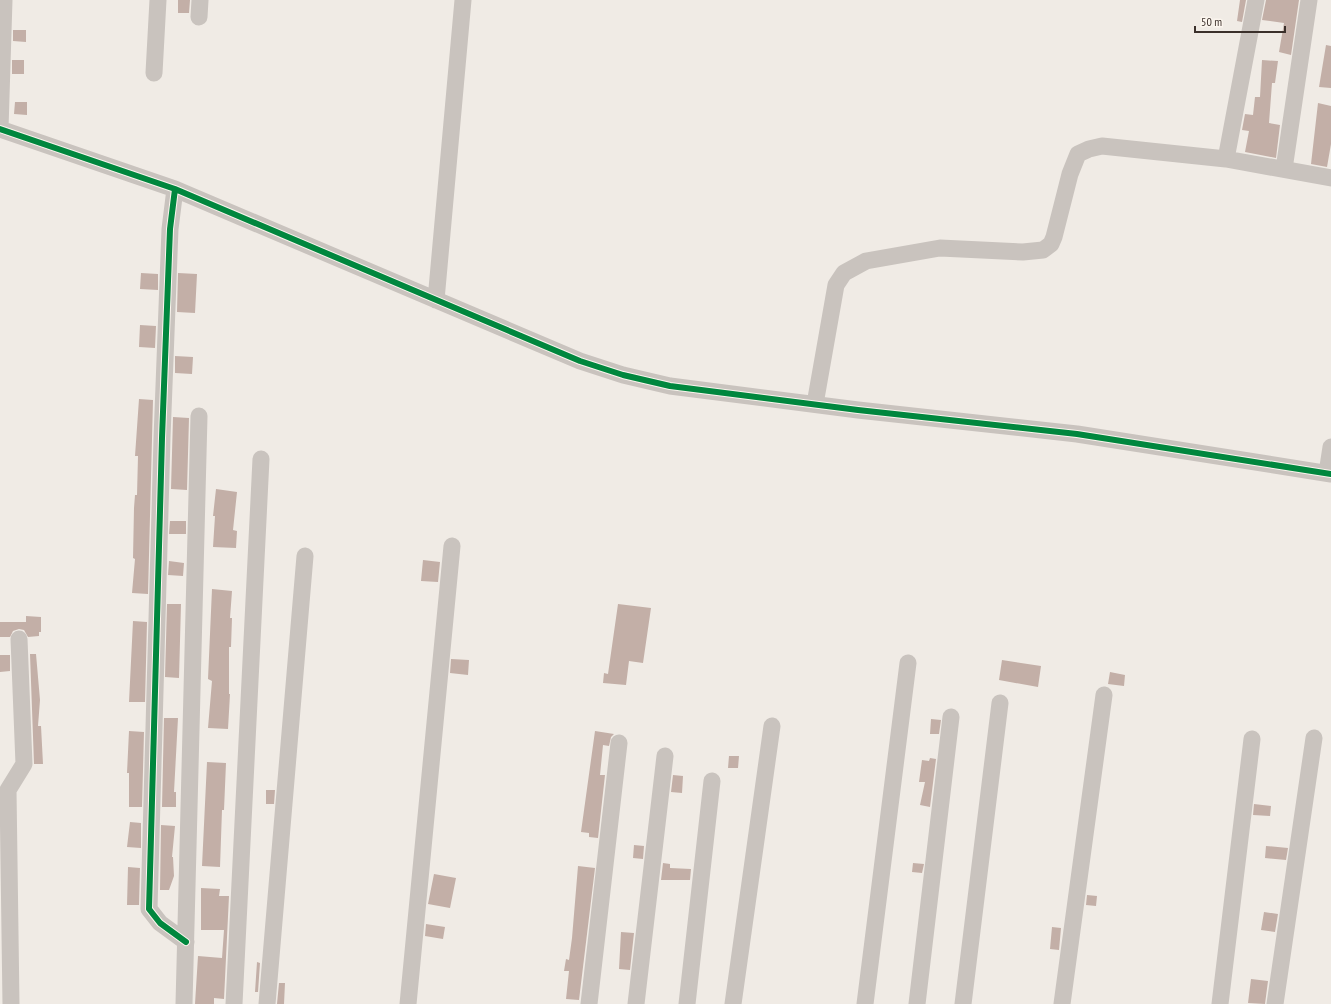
<svg xmlns="http://www.w3.org/2000/svg" width="1331" height="1004" viewBox="0 0 1331 1004" font-family="'PT Sans Narrow',sans-serif">
  <style>
    .building { fill: #c3afa7 }
    .lines { fill: none; stroke-linecap: round; stroke-linejoin: round }
    .minor { stroke: #c9c3be; stroke-width: 17 }
    .cycleway-casing { stroke: #fbf5ee; stroke-width: 8 }
    .cycleway { stroke: #00873e; stroke-width: 6 }
  </style>
  <rect width="100%" height="100%" fill="#f0ebe5"/>
  <!-- building -->
  <path class="building" d="M178 0H190L189 13H178Z
    M1240 0H1246L1242 22 1237 21Z
    M1266 0H1299L1291 55 1279 52 1284 23 1262 20Z
    M13 30H26V42L13 41Z
    M1326 45 1331 46V88L1319 87Z
    M12 60H24V74H12Z
    M1262 60 1278 61 1275 83H1272L1269 123 1280 125 1276 158 1245 152 1249 131 1242 130 1245 114 1253 115 1255 97H1260Z
    M15 102H27V115L14 114Z
    M1318 103 1331 106V144L1327 167 1311 164Z
    M141 273 158 274V290L140 289Z
    M178 273 197 274 195 313 177 312Z
    M140 325 156 326 155 348 139 347Z
    M175 356 193 357 192 374 175 373Z
    M139 399 153 400 148 594 132 593 135 559 133 558 134 508 135 495H137L138 456H135Z
    M173 417 189 418 187 490 171 489Z
    M216 489 237 492 233 530 237 531 236 548 213 547 215 516H213Z
    M170 521H186V534H169Z
    M423 560 440 562 438 582 421 581Z
    M169 561 184 563 183 576 168 575Z
    M212 589 232 591 230 618H232L231 647H229V694H230L228 729 208 728 212 681 208 679Z
    M167 604H181L179 678 165 677Z
    M618 604 651 608 643 663 629 661 626 685 603 683 604 673 608 674Z
    M26 616 41 617V632H39V636L28 637 24 630 19 629 13 631 10 637H0V622H26Z
    M133 621 147 622 145 702H129Z
    M30 654H36L40 700 38 726H41L43 764H34Z
    M0 655H10V671L0 672Z
    M451 659 469 660 468 675 450 673Z
    M1002 660 1041 666 1038 687 999 680Z
    M1110 672 1125 675 1124 686 1108 684Z
    M164 718H178L174 792H176V807H162Z
    M931 719 941 720 939 734H930Z
    M129 731 144 732 142 807H129V773H127Z
    M595 731 614 734 611 737 609 746 603 745 600 775H605L598 838 589 837V833L581 832Z
    M729 756H739L738 768H728Z
    M930 758 936 759 930 807 920 805 925 782H919L922 760 929 761Z
    M207 762 226 763 224 810H222L220 867 202 866Z
    M673 775 683 776 682 793 671 792Z
    M266 790H275L274 804H266Z
    M1254 804 1271 806 1270 816 1253 815Z
    M130 822 141 823V848L127 847Z
    M161 825 175 826 172 857H173L174 876 169 890H160Z
    M634 845 644 846 643 859 633 858Z
    M1266 846 1288 848 1286 860 1265 858Z
    M663 863 670 864V868L691 869 690 880H661Z
    M913 863 924 864 922 873 912 872Z
    M578 866 595 868 579 1000 566 999 569 971H564L566 959 569 960 572 938Z
    M128 867 140 868 139 905H127Z
    M434 874 456 878 450 908 428 904Z
    M201 888 220 889 219 896H229L224 999 214 998V1004H195L198 956 222 958 224 930H201Z
    M1087 895 1097 896 1096 906 1086 905Z
    M1264 912 1278 914 1275 932 1261 930Z
    M426 924 445 927 443 939 425 936Z
    M1052 927 1061 928 1059 950 1050 949Z
    M621 932 634 933 630 970 619 969Z
    M257 962 260 963 258 992H255Z
    M1251 979 1268 981 1265 1004 1248 1003Z
    M279 983H285L284 1004H277Z"/>
  <g class="lines">
    <!-- minor -->
    <path class="minor" d="M199 17 200 0
      M154 73 158 0
      M0 129 175 189 580 361 623 375 670 386 858 410 1077 434 1331 474
      M0 129 4 0
      M1226 159 1256 0
      M1284 169 1309 0
      M175 189 170 229 162 438 149 909 160 923 186 942
      M436 300 463 0
      M815 404 836 285 844 273 866 261 940 248 1023 252 1043 250 1051 244 1054 237 1070 174 1078 154 1089 149 1102 146 1226 159 1331 178
      M1327 473 1331 447
      M11 1004 8 790 24 764 19 639
      M184 1004 199 416
      M234 1004 261 459
      M267 1004 305 556
      M408 1004 452 546
      M589 1004 619 743
      M636 1004 665 756
      M687 1004 712 781
      M733 1004 772 726
      M865 1004 908 663
      M917 1004 951 717
      M963 1004 1000 703
      M1062 1004 1104 695
      M1220 1004 1252 739
      M1275 1004 1314 738"/>
    <defs>
      <path id="cycleway" d="M0 129 175 189 580 361 623 375 670 386 858 410 1077 434 1331 474
        M175 189 170 229 162 438 149 909 160 923 186 942"/>
    </defs>
    <!-- cycleway casing -->
    <use href="#cycleway" class="cycleway-casing"/>
    <!-- cycleway -->
    <use href="#cycleway" class="cycleway"/>
  </g>
  <!-- scale -->
  <path d="M1195 26v6h90v-6" fill="none" stroke="#3b302b" stroke-width="2"/>
  <text x="1201" y="26" font-size="12" fill="#3b302b" stroke="#fbf5ee" stroke-width="3" paint-order="stroke">50 m</text>
</svg>
